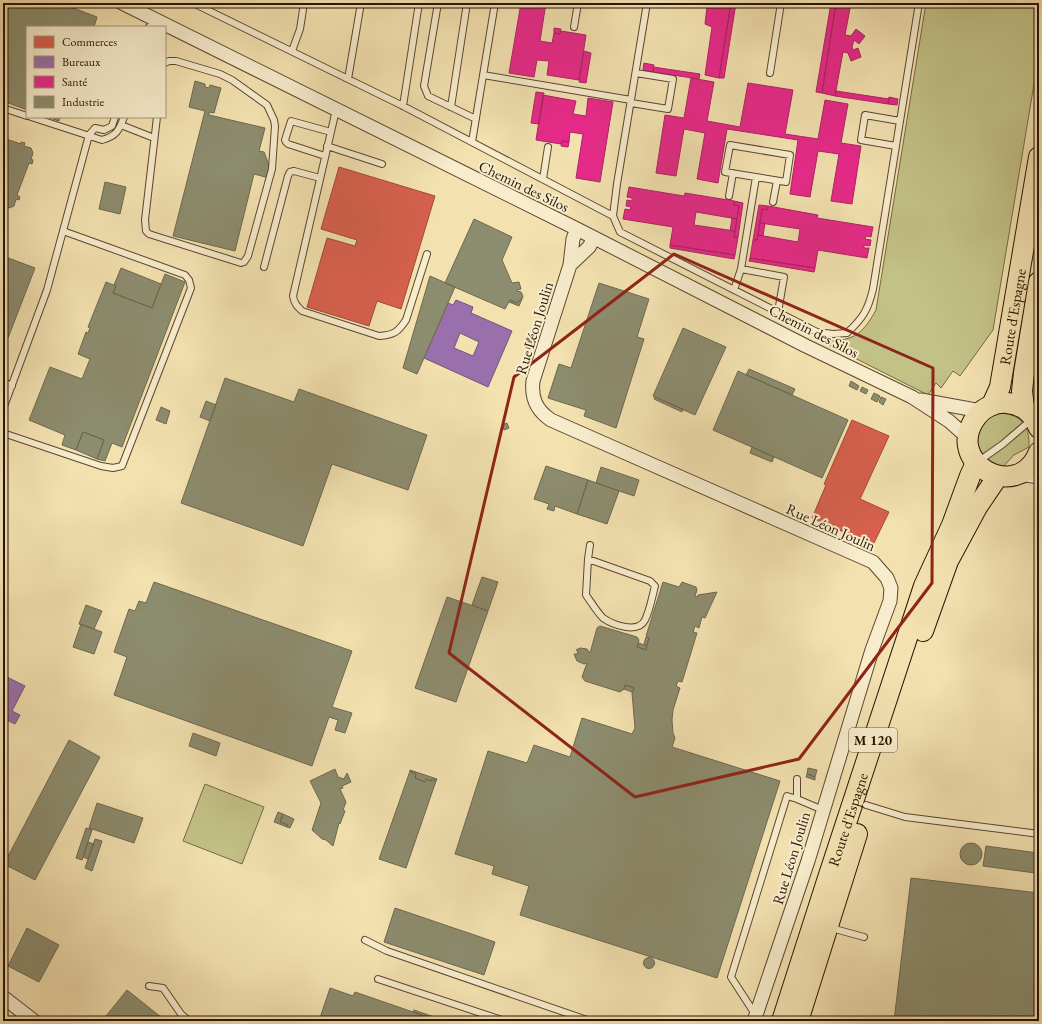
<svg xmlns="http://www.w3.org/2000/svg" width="1042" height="1024" viewBox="0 0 1042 1024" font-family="'EB Garamond',serif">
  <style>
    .green { fill: #c2c186; stroke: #766a44 }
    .shops { fill: #d6604d; stroke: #a24937 }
    .offices { fill: #9970ab; stroke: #785479; fill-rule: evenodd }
    .health { fill: #e7298a; stroke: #ae2262 }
    .industry { fill: #8c8c6e; stroke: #6f684e }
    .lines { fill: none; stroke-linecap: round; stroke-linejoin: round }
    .service-casing { stroke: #5c462e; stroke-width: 8 }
    .minor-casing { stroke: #5c462e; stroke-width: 15 }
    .primary-casing { stroke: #2a1303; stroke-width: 22 }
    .service { stroke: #f7eccc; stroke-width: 6 }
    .minor { stroke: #f7eccc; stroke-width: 13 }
    .primary { stroke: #f3e1b0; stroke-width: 20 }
    .marked { fill: none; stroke: #8f2418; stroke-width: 3; stroke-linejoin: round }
    .labels { text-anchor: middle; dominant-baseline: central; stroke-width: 4; stroke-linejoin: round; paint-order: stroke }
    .shield { fill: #f7eccc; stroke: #68543f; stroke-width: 1 }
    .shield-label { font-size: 14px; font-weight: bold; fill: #2a1303 }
    .street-label { font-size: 15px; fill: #2a1303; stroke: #f7eccc }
  </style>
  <rect width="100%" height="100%" fill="#f3e1b0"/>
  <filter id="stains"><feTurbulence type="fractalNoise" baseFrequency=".005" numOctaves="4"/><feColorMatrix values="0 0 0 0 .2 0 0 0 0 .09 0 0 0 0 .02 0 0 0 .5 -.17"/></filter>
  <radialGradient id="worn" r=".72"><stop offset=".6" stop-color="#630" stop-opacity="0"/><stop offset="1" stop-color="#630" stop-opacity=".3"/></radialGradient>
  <!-- green -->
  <path class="green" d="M926 3H1039V54L993 330 960 376 953 371 941 388 936 383 928 395 821 341C852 341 861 337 876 310Z
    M1039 318V403L1033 406 1031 403Z
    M997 413C1020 413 1030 425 1029 447L1014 455 1002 468 979 456C976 428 971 427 997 413Z
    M205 784 264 807 242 864 183 841Z"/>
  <!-- shops -->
  <path class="shops" d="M339 167 435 196 401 309 377 301 369 326 307 307 327 238 355 246 357 240 321 229Z
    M852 420 889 436 860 499 889 512 873 545 812 518 826 485 824 484Z"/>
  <!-- offices -->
  <path class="offices" d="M456 300 473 307 471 313 512 331 488 387 424 358 448 303 453 305ZM460 333 479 342 473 356 454 348Z
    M3 675 25 686 12 711 20 715 15 724 3 718Z"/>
  <!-- health -->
  <path class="health" d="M521 3H546L540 41 552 43 554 33 560 34 561 31 586 35 579 80 547 75 549 61 537 60 534 77 509 73Z
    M716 3H731L719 78 705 75 712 27 705 24 707 7 715 8Z
    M731 3H736L724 78H719Z
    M831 3H836L822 93 816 92Z
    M836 3H851L845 35 851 36 856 29 865 36 859 44 854 40 852 47 853 50 858 48 861 57 851 61 848 53 843 52 835 96 822 93Z
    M554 28 561 29 560 34 554 33Z
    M584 51 591 53 586 83 579 82Z
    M644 63 654 65 653 72 643 70Z
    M653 67 700 74 699 79 653 72Z
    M691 78 714 82 707 121 740 127 748 83 793 90 785 134 818 139 825 100 848 104 841 143 861 146 852 204 831 201 839 154 818 151 810 197 790 194 798 140 727 129 718 183 697 179 705 133 684 129 676 176 656 173 665 115 684 118Z
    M836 91 889 99 888 104 835 96Z
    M536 92 544 93 539 124 531 123Z
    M543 95 576 101 573 114 586 116 588 98 613 102 600 182 576 178 583 134 570 132 569 142 562 141 561 144 536 140Z
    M889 97 898 99 897 105 888 104Z
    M562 141 569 142 568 147 561 146Z
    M629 187 684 196 685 193 734 201V205L739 206 737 219 696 212 694 225 735 231 734 237H738L735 255 670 245 673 227 623 219 625 209 630 210 631 207 626 206 627 200 632 201V198L627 197Z
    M734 201 743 203 738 237H734L739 206 734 205Z
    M759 205 768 206 767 210 762 209 757 240H753Z
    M768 206 818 215 817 218 873 227 871 237 866 236 865 239 871 240 870 246 864 245V248H869L867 258 818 250 815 268 750 258 753 240H757L758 235 798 242 800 229 760 223 762 209 767 210Z
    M732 218 737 219 735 231H730Z
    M760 223H765L763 236 758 235Z
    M670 245 735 255 734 259 670 248Z
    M750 258 815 268 814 272 749 261Z"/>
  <!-- industry -->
  <path class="industry" d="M3 3H60L97 17 94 27H27V110L3 101Z
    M195 81 205 84V87L209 88 210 85 221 88 214 113 209 112V115L265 128 259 151 264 152 271 170 269 178 254 174 235 251 173 236 205 111 189 107Z
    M47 117H60L59 121Z
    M3 138 21 144V142L25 143 24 146 31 148 33 153 31 159 33 160 32 164 29 163 17 195 20 197 19 200 16 199 14 206 9 208 3 205Z
    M105 182 126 187 120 214 99 209Z
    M474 219 512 237 502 260 512 283 519 282 521 289 517 290V291L521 292 523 296 522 299 516 303 510 300 505 309 445 283Z
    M3 256 35 268 8 338 3 336Z
    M121 268 161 284 152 308 113 293 116 286 114 285Z
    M165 274 185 282 122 447 112 443 105 461 97 459 104 440 83 432 76 450 62 445 65 435 29 420 50 367 82 379 90 359 78 354 86 332 88 333 90 328 88 327 106 282 116 286 113 293 152 308Z
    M430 276 455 287 417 374 403 368Z
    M599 283 649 299 637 337 644 339 616 428 584 416 586 410 548 398 559 364 571 368Z
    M522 299 519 306 509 302 510 300 516 303Z
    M683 328 726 347 695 415 653 396Z
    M527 338 532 340 530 349 525 347Z
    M749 369 795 389 792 395 746 375Z
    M738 371 848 420 822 478 713 430Z
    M225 378 294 402 299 389 427 435 408 490 332 464 303 546 181 503Z
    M851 381 859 386 857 390 849 386Z
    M862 387 868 390 866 394 860 391Z
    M874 393 880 396 877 402 871 399Z
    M655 397 683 409 682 412 654 399Z
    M881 397 886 399 883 405 879 402Z
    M206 401 216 405 210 421 200 417Z
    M161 407 170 411 166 424 156 420Z
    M507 423 509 428 504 430 502 425Z
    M83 432 104 440 97 459 76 450Z
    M752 447 774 457 772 462 750 453Z
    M546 466 588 480 577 514 555 506 554 511 547 509 549 504 534 499Z
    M601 467 639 480 634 496 596 483Z
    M588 480 619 491 607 524 577 514Z
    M482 577 498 582 488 611 472 605Z
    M154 582 352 651 332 707 352 713 345 733 335 730 338 720 329 717 312 766 114 695 127 657 114 652 129 609 135 611 139 601 146 603Z
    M663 582 679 587 682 582 696 587 697 590 695 596 697 597 698 595 717 592 705 618 702 617 699 628 695 626 693 632 697 633 682 682 678 681 676 686 680 688 673 710 672 720 673 733 675 738 672 747 780 781 717 978 520 915 529 886 492 874 494 866 455 854 488 751 527 763 534 745 570 757 582 718 632 734 635 728 632 693 634 688 625 685 624 689 620 692 585 681 582 677 587 663 584 664 577 661 574 654H577L578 651 576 650 580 648 587 649 590 653 597 628 600 626 637 637 639 640 637 647 646 650 649 638 646 636Z
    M447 597 488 611 456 702 415 688Z
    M86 605 102 611 94 629 79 624Z
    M81 624 102 632 94 654 73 647Z
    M646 637 649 638 647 645 644 644Z
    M639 643 647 646 646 650 637 647Z
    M625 685 634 688 632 692 624 689Z
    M193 733 220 743 216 756 189 746Z
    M69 740 100 757 35 880 4 864Z
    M808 768 817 770 815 777 807 774Z
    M335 769 338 777 344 779 347 773 351 782 342 786 343 788 340 789 346 802 343 810 345 811 340 824 339 823 333 846 326 840 322 839 312 830 321 803 310 781Z
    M410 770 437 779 436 781 432 779 431 781 426 779 425 782 415 778 416 774 410 771Z
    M410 771 416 774 415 778 425 782 426 779 431 781 432 779 436 781 406 868 379 859Z
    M807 774 815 777V780L806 777Z
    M97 803 143 818 134 843 89 828Z
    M278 812 283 814 280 822 288 825 287 827 274 822Z
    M283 814 294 819 290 828 287 827 288 825 280 822Z
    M86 828 92 830 82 860 76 858Z
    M95 839 102 841 92 871 85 868Z
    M88 842 94 844 88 859 83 857Z
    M960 854a11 11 0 1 1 22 0a11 11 0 1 1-22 0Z
    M986 846 1038 853 1035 873 983 866Z
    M911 878 1039 893V1021H894Z
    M395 908 495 942 484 975 384 942Z
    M27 928 59 945 39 982 8 966Z
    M643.5 963a5.5 5.5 0 1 1 11 0a5.5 5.5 0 1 1-11 0Z
    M330 988 353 996 355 992 439 1021H319Z
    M127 990 166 1021H102Z
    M414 1010 434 1017 433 1019 413 1012Z"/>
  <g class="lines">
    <defs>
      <path id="service" d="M193 3 403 106 613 216
        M438 3 424 86 428 96 476 119
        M647 3 617 184 613 216 620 232 817 332 833 334 847 333C863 318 868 310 873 289L919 3
        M149 27 159 21
        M574 27 578 3
        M292 51 300 29 304 3
        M770 73 781 3
        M483 75 631 100
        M348 79 361 3
        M631 103 668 109 673 79 636 73
        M403 106 419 3
        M451 107 467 3
        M3 108 27 116
        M336 110 293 296C294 303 297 306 302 311L379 336C394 335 398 332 406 320L427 254
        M31 117 102 140C116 136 119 131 124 117
        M157 117 145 220 146 231 149 234 241 263 244 262 248 256 272 169 275 126 274 120 267 105 232 80 220 74 176 61H169L165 63
        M121 125 154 138
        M472 142 495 3
        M730 145 790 155 786 182 725 172Z
        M327 146 382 164
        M896 146 861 140 865 115 900 121
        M325 156 288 144 286 142 285 140 291 121 331 132
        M543 179 548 147
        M729 196 733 173
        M773 202 777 181
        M264 267 288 176 290 172 294 171 320 178
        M741 269 784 277 778 312
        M734 290 741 269 756 177
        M3 382 12 386
        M3 409 47 290 89 135 95 128 104 130 112 126 115 117
        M3 433 101 466 113 468 122 466 191 288 189 280 185 275 63 231
        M979 461 1003 444 1031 420
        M588 559 650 581 655 586C652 597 650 610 645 620 638 634 613 625 603 618 597 612 591 602 586 595L588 559 590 545
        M797 779V799L823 810
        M866 805 905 817 1039 834
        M831 928 864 937
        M365 940 387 951 590 1021
        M378 979 505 1021
        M149 986 163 988 181 1014 189 1021
        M755 1014 731 977 787 796 797 799"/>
      <path id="minor" d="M122 3 577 229 806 346 912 397 949 421 968 438
        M577 229 573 239 570 265 533 381C531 398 536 410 551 420L873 562 887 578 891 588 890 601 872 650 808 861 754 1021
        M570 265 589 247 594 238
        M921 400 981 411
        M1019 474 1039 477
        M3 997 34 1021"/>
      <g id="primary">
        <path id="s1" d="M992 405 1000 387 1001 381 1039 157"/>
        <path d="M1024 408 1022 391 1024 373 1039 282"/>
        <path d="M1039 428C1032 413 1024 405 1007 403 996 402 984 407 977 416 941 462 1018 505 1039 452"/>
        <path d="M923 631 948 561 977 507 998 476"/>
        <path id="s2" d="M782 1021 827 881 924 586 952 525 970 476 976 463"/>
        <path d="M798 1021 857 834"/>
      </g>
    </defs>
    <!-- service casing -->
    <use href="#service" class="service-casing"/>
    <!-- minor casing -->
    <use href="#minor" class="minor-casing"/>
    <!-- primary casing -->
    <use href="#primary" class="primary-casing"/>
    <!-- service -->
    <use href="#service" class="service"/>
    <!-- minor -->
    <use href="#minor" class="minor"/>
    <!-- primary -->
    <use href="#primary" class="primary"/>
  </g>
  <!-- marked area -->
  <path class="marked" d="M674 254 933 368 932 583 799 759 635 797 449 653 514 377Z"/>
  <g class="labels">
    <!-- shield labels -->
    <rect class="shield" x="849" y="728" width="48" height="24" rx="3"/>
    <g class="shield-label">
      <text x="873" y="740">M 120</text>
    </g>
    <!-- street labels -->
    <g class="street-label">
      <text transform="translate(524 186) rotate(26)">Chemin des Silos</text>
      <text stroke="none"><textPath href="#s1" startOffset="91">Route d'Espagne</textPath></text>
      <text transform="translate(534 328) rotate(-73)">Rue Léon Joulin</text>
      <text transform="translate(814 331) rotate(27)">Chemin des Silos</text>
      <text transform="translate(831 527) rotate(24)">Rue Léon Joulin</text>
      <text stroke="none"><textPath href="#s2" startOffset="212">Route d'Espagne</textPath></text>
      <text transform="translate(791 858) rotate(-73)">Rue Léon Joulin</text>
    </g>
  </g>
  <!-- margin -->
  <rect width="1042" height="1024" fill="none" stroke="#f3e1b0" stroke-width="16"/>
  <rect x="4" y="4" width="1034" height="1016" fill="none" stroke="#2a1303" stroke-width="2"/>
  <rect x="8" y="8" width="1026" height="1008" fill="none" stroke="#2a1303"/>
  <!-- legend -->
  <rect x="26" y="26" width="140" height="92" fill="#f7eccc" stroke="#a5957c"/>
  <rect x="34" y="36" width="20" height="12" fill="#d6604d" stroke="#a5957c"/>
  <text x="62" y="46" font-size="12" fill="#2a1303">Commerces</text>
  <rect x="34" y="56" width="20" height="12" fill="#9970ab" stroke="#a5957c"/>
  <text x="62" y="66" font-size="12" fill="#2a1303">Bureaux</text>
  <rect x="34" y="76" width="20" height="12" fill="#e7298a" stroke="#a5957c"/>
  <text x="62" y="86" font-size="12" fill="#2a1303">Santé</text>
  <rect x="34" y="96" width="20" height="12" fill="#8c8c6e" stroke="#a5957c"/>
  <text x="62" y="106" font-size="12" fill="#2a1303">Industrie</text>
  <rect width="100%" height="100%" filter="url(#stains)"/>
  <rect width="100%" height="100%" fill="url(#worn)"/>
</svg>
